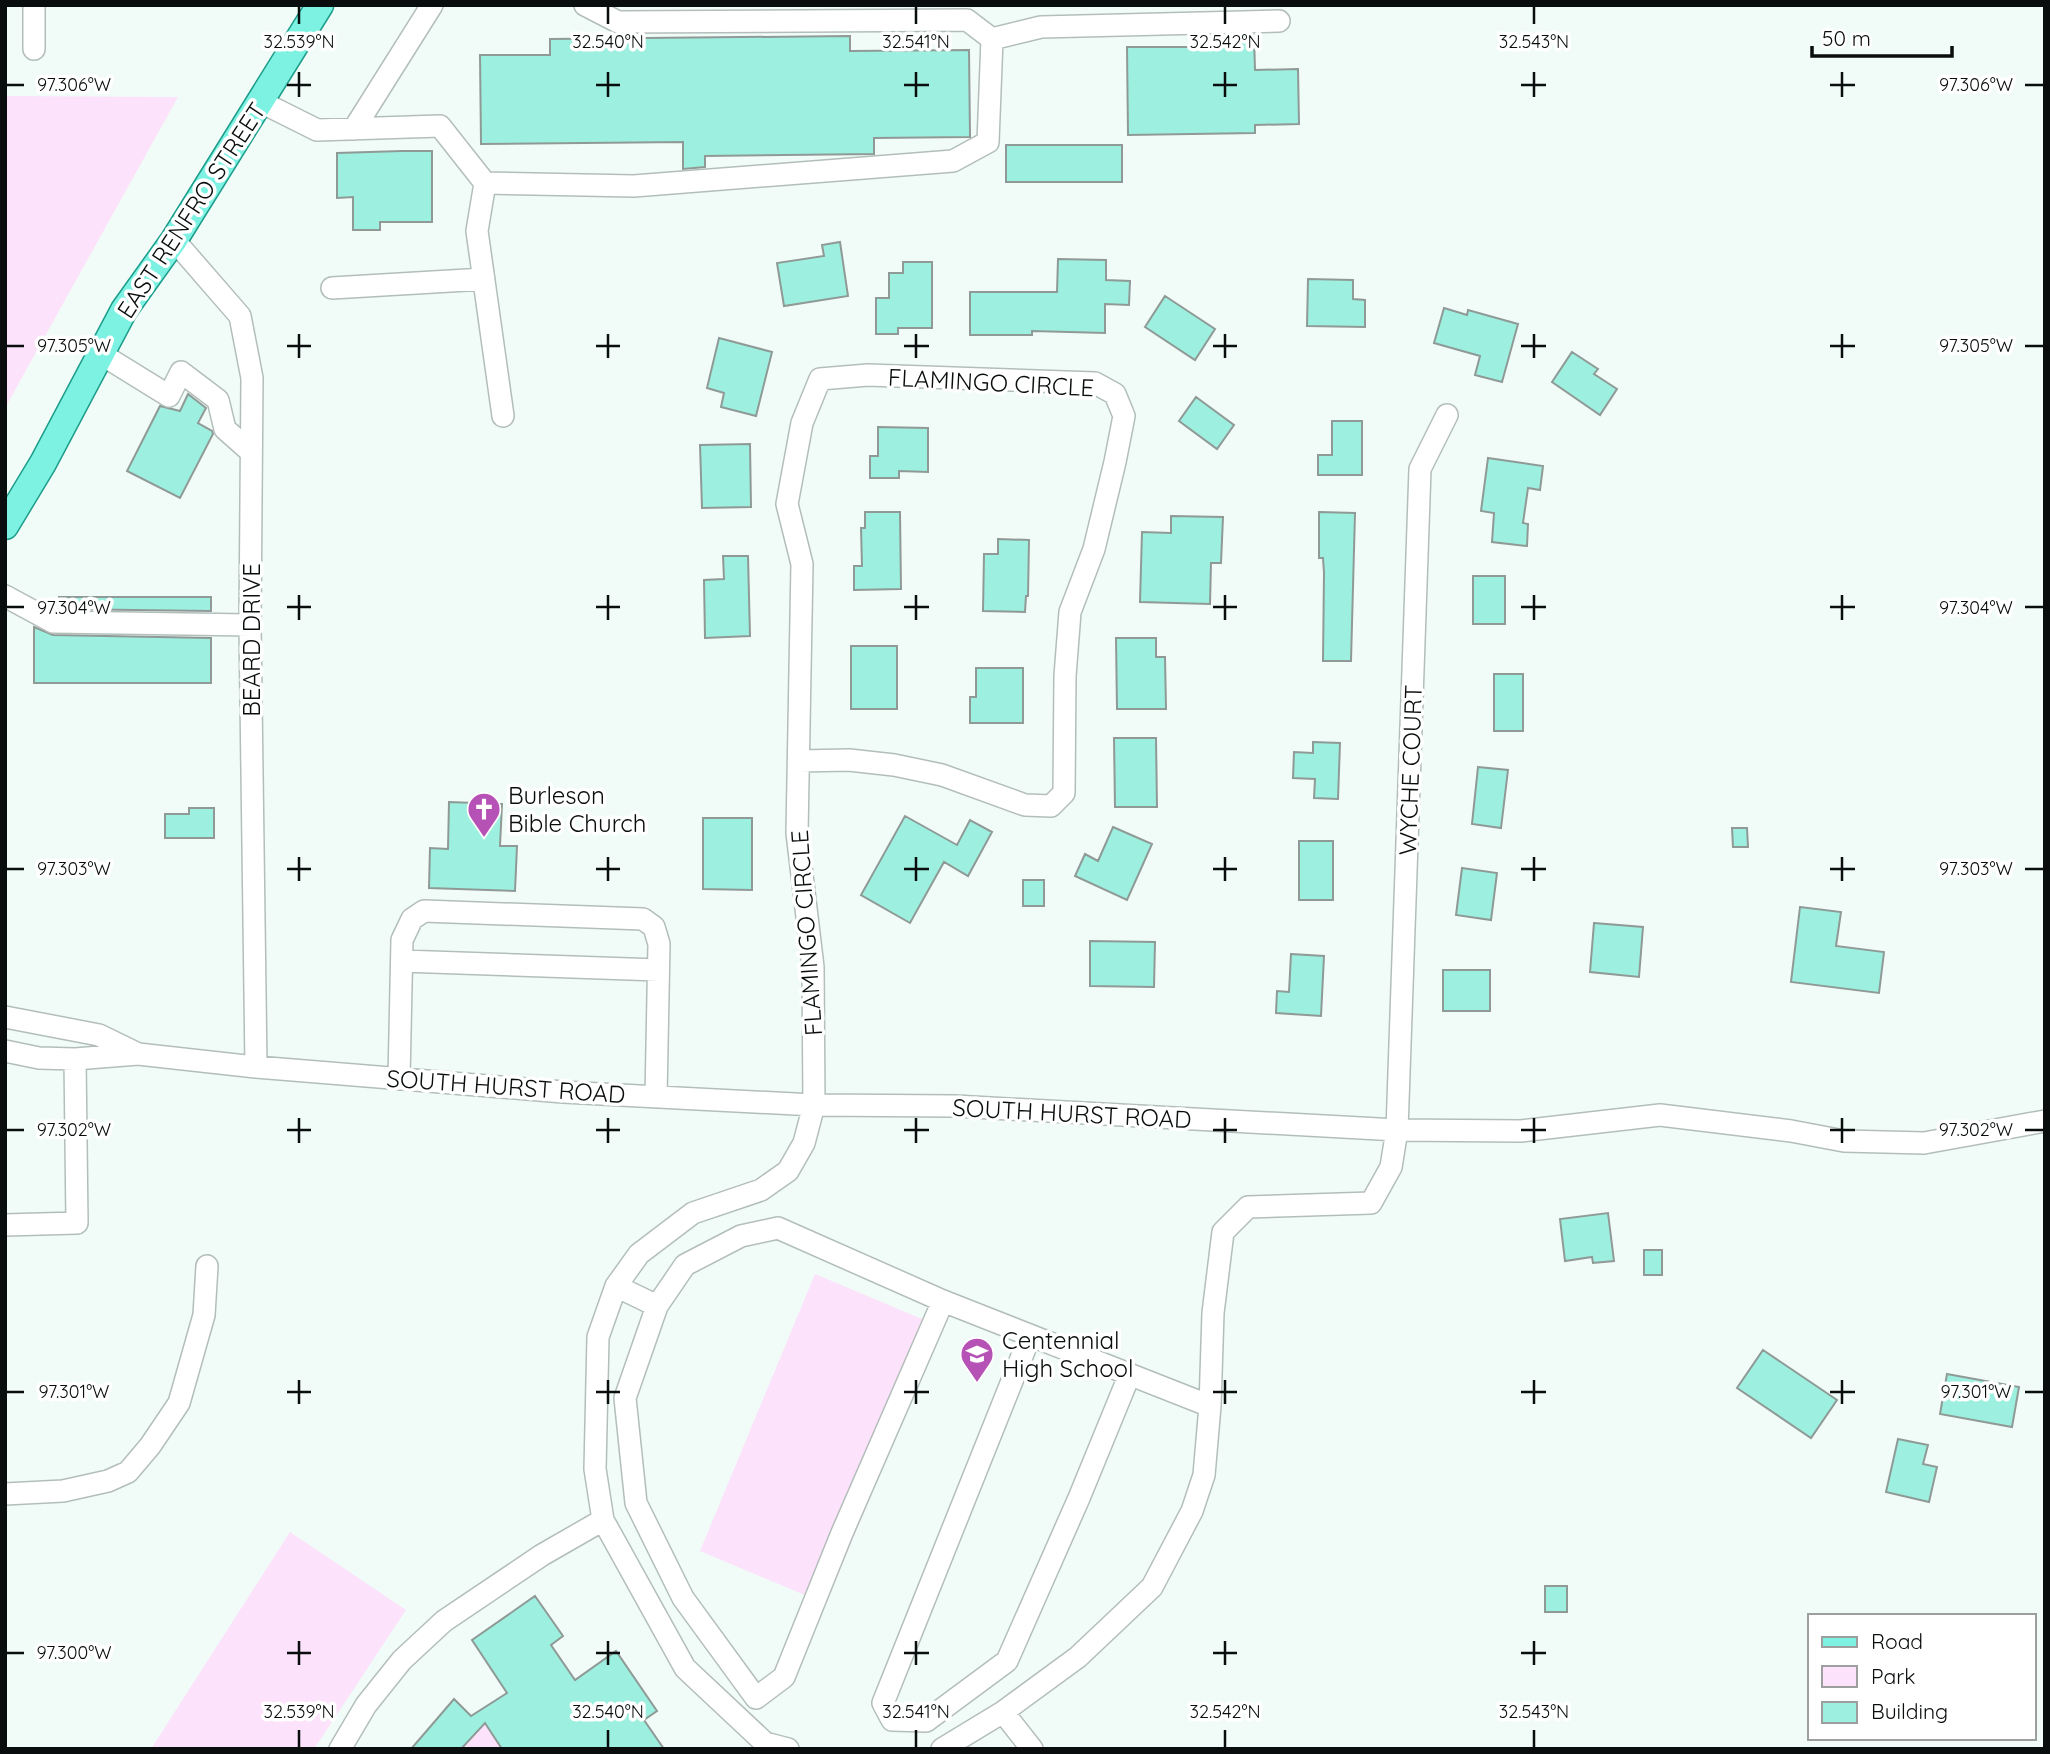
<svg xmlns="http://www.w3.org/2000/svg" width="2050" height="1754" viewBox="0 0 2050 1754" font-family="Quicksand,sans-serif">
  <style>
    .green { fill: #fce2fa }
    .building { fill: #9df0df; stroke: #8f9a97; stroke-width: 2 }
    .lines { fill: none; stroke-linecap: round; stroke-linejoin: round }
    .minor-casing { stroke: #b3bebb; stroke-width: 24 }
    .major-casing { stroke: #1d9c8a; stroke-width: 29 }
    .minor { stroke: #fff; stroke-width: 21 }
    .major { stroke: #7df2e2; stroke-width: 26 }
    .ticks { fill: none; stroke: #0a0d0d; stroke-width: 2.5 }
    .labels { text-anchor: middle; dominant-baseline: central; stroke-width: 7; stroke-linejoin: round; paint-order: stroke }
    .street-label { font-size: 24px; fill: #0a0d0d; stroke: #fff }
    .poi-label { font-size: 24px; fill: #0a0d0d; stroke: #fff; text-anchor: start }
    .ticks-label { font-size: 18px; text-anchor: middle; fill: #0a0d0d; stroke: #fff; stroke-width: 7; stroke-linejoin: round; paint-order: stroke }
  </style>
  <rect width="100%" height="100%" fill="#f1fcf9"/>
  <!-- green -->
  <path class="green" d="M5 96 178 97 5 408Z
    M815 1274 941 1327 826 1604 700 1551Z
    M290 1532 406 1610 314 1749H151Z
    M485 1723 502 1749H461Z"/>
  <!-- building -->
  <path class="building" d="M1254 35 1255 70 1298 69 1299 124 1255 125V133L1128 135 1127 47H1212V36Z
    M850 36V51L969 50 970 137 874 138V154L705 156V167L683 169V142L481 144 480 55H550V39Z
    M1006 145H1122V182H1006Z
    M402 151H432V222H380V230H353V197L337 198V153Z
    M840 242 848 296 784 306 777 263 824 256 822 245Z
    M1058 259 1106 260V280L1130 281 1129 305 1105 304V333L1032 331V335H970V292H1057Z
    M903 262H932V328H898V334H876V298H889V273H903Z
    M1308 279 1353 280V299L1365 300V327L1307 326Z
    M1165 296 1215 329 1195 360 1145 327Z
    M1444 308 1467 315 1468 310 1518 324 1502 382 1475 375 1480 356 1434 343Z
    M719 338 772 352 756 416 721 407 724 393 707 388Z
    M1572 352 1598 369 1594 374 1617 389 1600 415 1552 382Z
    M188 394 206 408 198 423 212 431 213 434 180 498 127 471 160 406 180 411Z
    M1196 397 1234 425 1217 449 1179 421Z
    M1332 421H1362V475H1318V455H1332Z
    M878 427 928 428V472L899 471V478H870V456H878Z
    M750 444 751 507 702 508 700 445Z
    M1488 458 1543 466 1540 490 1528 488 1523 523 1528 524 1527 546 1492 542 1494 513 1481 511Z
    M865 512H900L901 589 854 590V566H862L861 528H865Z
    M1319 512 1355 513 1351 661H1323L1324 573 1323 558H1319Z
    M1171 516 1223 517 1221 563H1211L1210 604 1140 602 1142 532 1171 533Z
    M998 539 1029 540 1028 596H1026L1025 612 983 611 984 554H998Z
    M723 556H748L750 636 705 638 704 580 724 579Z
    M1473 576H1505V624H1473Z
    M59 597H211V611L59 609Z
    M34 627 53 635 211 638V683H34Z
    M1116 638H1156V657H1165L1166 709H1117Z
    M851 646H897V709H851Z
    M976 668H1023V723H970V697H976Z
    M1494 674H1523V731H1494Z
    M1114 738H1156L1157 807H1115Z
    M1313 742 1340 743 1338 799 1314 798 1315 779 1293 778 1294 752 1313 753Z
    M1478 767 1508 770 1501 828 1472 824Z
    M449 802 502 804 500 846H517L515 891 429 888 430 848 448 849Z
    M189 808H214V838H165V814H189Z
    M905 816 957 845 970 820 992 832 968 876 944 862 910 923 861 895Z
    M703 818H752V890L703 889Z
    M1113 827 1152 844 1127 900 1075 876 1085 854 1098 861Z
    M1732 828H1747L1748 847H1733Z
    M1299 841H1333V900H1299Z
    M1462 868 1497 873 1491 920 1456 915Z
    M1023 880H1044V906H1023Z
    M1800 907 1841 912 1836 946 1884 952 1879 993 1791 982Z
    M1594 923 1643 927 1639 977 1590 972Z
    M1090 941 1155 942 1154 987 1090 986Z
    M1291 954 1324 956 1321 1016 1276 1013 1277 991 1289 992Z
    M1443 970H1490V1011H1443Z
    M1608 1213 1614 1261 1593 1263 1592 1257 1565 1261 1560 1219Z
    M1644 1250H1662V1275H1644Z
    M1763 1350 1837 1400 1811 1438 1737 1388Z
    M1947 1374 2019 1387 2012 1427 1940 1414Z
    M1898 1439 1928 1445 1923 1464 1937 1467 1929 1502 1886 1492Z
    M1545 1586H1567V1612H1545Z
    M535 1596 563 1636 551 1645 575 1680 616 1651 657 1711 644 1720 664 1749H502L485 1723 461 1749H411L454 1699 471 1716 507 1693 472 1640Z"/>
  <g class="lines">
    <defs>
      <path id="minor" d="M34 5V49
        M992 39 1041 27 1279 21
        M261 102 317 130 440 126 485 183 634 186 953 161 988 142 992 39 967 20 618 22 585 5
        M354 129 432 5
        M485 183 477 231 503 416
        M174 240 240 316 252 378 250 625 256 1067
        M332 288 484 279
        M101 354 169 396 181 372 218 400 225 429 251 452
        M5 596 53 622 250 625
        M402 961 658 970
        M5 1017 99 1035 136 1053
        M5 1051 39 1058 75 1059 138 1054 256 1067 563 1092 814 1105 955 1106 1397 1130 1521 1131 1660 1115 1791 1131 1844 1141 1924 1143 2045 1121
        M399 1079 402 940 412 919 424 911 643 919 654 927 659 944 656 1097
        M5 1225 77 1223 75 1059
        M616 1286 657 1306 685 1265 741 1236 778 1228 943 1301 1210 1406
        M657 1306 625 1398 636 1503 683 1598 756 1698 784 1677 842 1533 943 1301
        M1030 1336 883 1703 892 1720 926 1721 1007 1661 1079 1498 1129 1376
        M5 1494 63 1491 108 1481 128 1472 150 1446 179 1403 204 1315 207 1266
        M1003 1712 1032 1749
        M340 1749 366 1705 402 1660 444 1621 542 1555 603 1520
        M788 1749 765 1743 685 1668 603 1520 595 1469 598 1337 616 1286 639 1254 693 1213 761 1190 788 1171 804 1143 814 1105 813 967 797 833 802 564 787 504 802 423 820 379 868 375 1095 383 1115 394 1124 416 1115 462 1094 549 1070 612 1065 676 1064 793 1051 806 1025 805 942 775 894 765 849 760 799 761
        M942 1749 1003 1712 1078 1657 1152 1587 1192 1511 1204 1475 1210 1406 1213 1313 1223 1232 1248 1207 1371 1203 1391 1167 1397 1130 1420 469 1447 415"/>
      <path id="major" d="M5 526 43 463 124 310 174 240 320 5"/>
    </defs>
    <!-- minor casing -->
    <use href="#minor" class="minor-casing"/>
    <!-- major casing -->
    <use href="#major" class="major-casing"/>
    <!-- minor -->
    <use href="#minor" class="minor"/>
    <!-- major -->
    <use href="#major" class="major"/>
  </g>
  <!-- ticks -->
  <path class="ticks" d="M299 7V24M608 7V24M916 7V24M1225 7V24M1534 7V24M299 72V97M608 72V97M916 72V97M1225 72V97M1534 72V97M1842 72V97M7 85H24M287 85H311M596 85H620M904 85H929M1213 85H1237M1521 85H1546M1830 85H1855M2025 85H2043M299 334V358M608 334V358M916 334V358M1225 334V358M1534 334V358M1842 334V358M7 346H24M287 346H311M596 346H620M904 346H929M1213 346H1237M1521 346H1546M1830 346H1855M2025 346H2043M299 595V620M608 595V620M916 595V620M1225 595V620M1534 595V620M1842 595V620M7 607H24M287 607H311M596 607H620M904 607H929M1213 607H1237M1521 607H1546M1830 607H1855M2025 607H2043M299 857V881M608 857V881M916 857V881M1225 857V881M1534 857V881M1842 857V881M7 869H24M287 869H311M596 869H620M904 869H929M1213 869H1237M1521 869H1546M1830 869H1855M2025 869H2043M299 1118V1143M608 1118V1143M916 1118V1143M1225 1118V1143M1534 1118V1143M1842 1118V1143M7 1130H24M287 1130H311M596 1130H620M904 1130H929M1213 1130H1237M1521 1130H1546M1830 1130H1855M2025 1130H2043M299 1380V1404M608 1380V1404M916 1380V1404M1225 1380V1404M1534 1380V1404M1842 1380V1404M7 1392H24M287 1392H311M596 1392H620M904 1392H929M1213 1392H1237M1521 1392H1546M1830 1392H1855M2025 1392H2043M299 1641V1665M608 1641V1665M916 1641V1665M1225 1641V1665M1534 1641V1665M7 1653H24M287 1653H311M596 1653H620M904 1653H929M1213 1653H1237M1521 1653H1546M299 1730V1747M608 1730V1747M916 1730V1747M1225 1730V1747M1534 1730V1747"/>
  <!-- icons -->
  <defs>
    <symbol id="church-pin" viewBox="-11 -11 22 30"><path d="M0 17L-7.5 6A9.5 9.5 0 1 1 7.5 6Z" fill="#b651b5" stroke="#fff"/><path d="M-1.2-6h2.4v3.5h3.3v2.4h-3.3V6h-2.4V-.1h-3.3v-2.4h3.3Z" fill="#fff"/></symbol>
    <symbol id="school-pin" viewBox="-11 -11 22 30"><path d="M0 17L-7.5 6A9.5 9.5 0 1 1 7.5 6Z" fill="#b651b5" stroke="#fff"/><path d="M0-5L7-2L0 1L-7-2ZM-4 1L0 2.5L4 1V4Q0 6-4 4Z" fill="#fff"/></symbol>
  </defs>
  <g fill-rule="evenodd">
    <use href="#church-pin" x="465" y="790" width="38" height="52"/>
    <use href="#school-pin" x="958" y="1335" width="38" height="52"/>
  </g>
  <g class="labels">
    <!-- street labels -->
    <g class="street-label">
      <text transform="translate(191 210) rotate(-57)">EAST RENFRO STREET</text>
      <text transform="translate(991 382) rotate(3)">FLAMINGO CIRCLE</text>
      <text transform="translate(251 640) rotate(-90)">BEARD DRIVE</text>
      <text transform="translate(1410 770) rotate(-88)">WYCHE COURT</text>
      <text transform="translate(806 933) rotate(-94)">FLAMINGO CIRCLE</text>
      <text transform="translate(506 1086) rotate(4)">SOUTH HURST ROAD</text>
      <text transform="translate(1072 1113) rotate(3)">SOUTH HURST ROAD</text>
    </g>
    <!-- poi labels -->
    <g class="poi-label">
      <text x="508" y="795">Burleson<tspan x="508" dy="28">Bible Church</tspan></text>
      <text x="1002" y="1340">Centennial<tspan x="1002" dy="28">High School</tspan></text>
    </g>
  </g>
  <g class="ticks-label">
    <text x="299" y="48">32.539°N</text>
    <text x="608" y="48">32.540°N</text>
    <text x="916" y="48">32.541°N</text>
    <text x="1225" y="48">32.542°N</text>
    <text x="1534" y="48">32.543°N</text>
    <text x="1976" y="91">97.306°W</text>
    <text x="74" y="91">97.306°W</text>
    <text x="1976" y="352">97.305°W</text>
    <text x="74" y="352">97.305°W</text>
    <text x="1976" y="614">97.304°W</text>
    <text x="74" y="614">97.304°W</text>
    <text x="1976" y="875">97.303°W</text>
    <text x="74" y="875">97.303°W</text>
    <text x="1976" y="1136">97.302°W</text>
    <text x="74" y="1136">97.302°W</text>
    <text x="1976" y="1398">97.301°W</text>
    <text x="74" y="1398">97.301°W</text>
    <text x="74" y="1659">97.300°W</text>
    <text x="299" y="1718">32.539°N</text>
    <text x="608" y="1718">32.540°N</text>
    <text x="916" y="1718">32.541°N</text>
    <text x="1225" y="1718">32.542°N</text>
    <text x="1534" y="1718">32.543°N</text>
  </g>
  <!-- border -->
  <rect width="2050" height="1754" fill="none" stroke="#0a0d0d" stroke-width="14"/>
  <!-- legend -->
  <rect x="1808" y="1614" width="228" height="126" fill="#ffffff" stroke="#9d9e9e" stroke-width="2"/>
  <rect x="1822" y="1637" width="35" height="10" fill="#7df2e2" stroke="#9d9e9e" stroke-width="2"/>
  <text x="1871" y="1649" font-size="21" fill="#0a0d0d">Road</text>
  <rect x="1822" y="1666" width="35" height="21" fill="#fce2fa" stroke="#9d9e9e" stroke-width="2"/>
  <text x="1871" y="1684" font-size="21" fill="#0a0d0d">Park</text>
  <rect x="1822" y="1702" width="35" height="21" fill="#9df0df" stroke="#9d9e9e" stroke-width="2"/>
  <text x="1871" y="1719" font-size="21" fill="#0a0d0d">Building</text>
  <!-- scale -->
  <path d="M1812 46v10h140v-10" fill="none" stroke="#0a0d0d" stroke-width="3.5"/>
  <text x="1822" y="46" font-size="21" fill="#0a0d0d" stroke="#ffffff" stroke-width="5" paint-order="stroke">50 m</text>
</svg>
